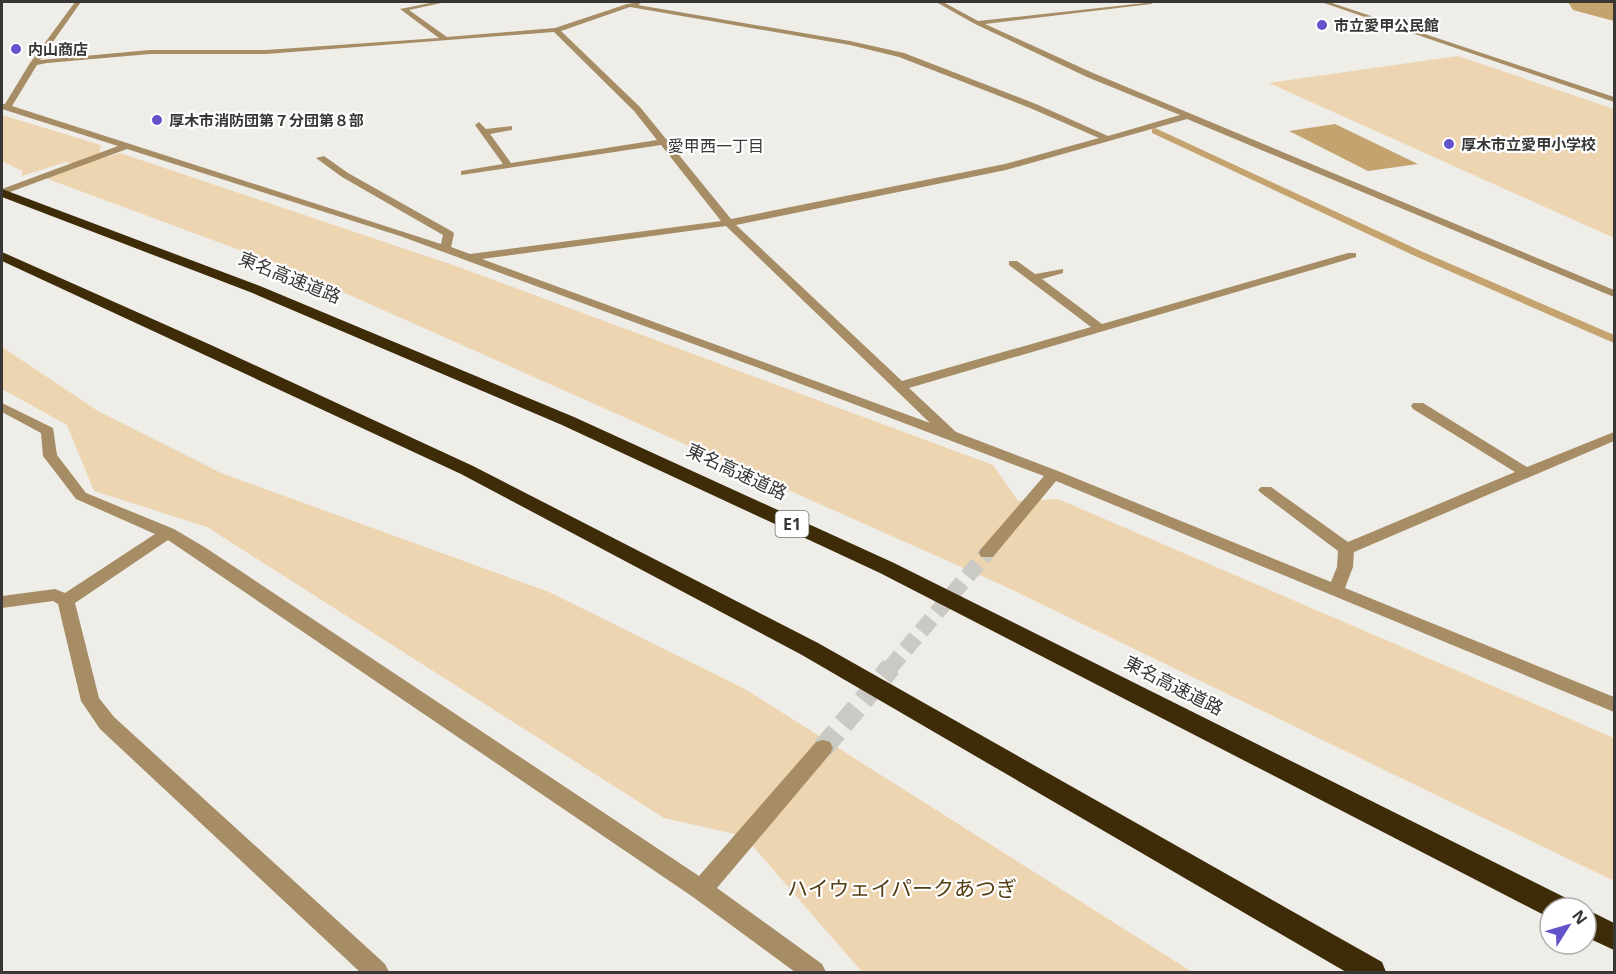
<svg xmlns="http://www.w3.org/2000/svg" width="1616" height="974" viewBox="0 0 1616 974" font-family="'Open Sans','Noto Sans JP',sans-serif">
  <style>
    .green { fill: #edd5b1 }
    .water { fill: #c4a36e }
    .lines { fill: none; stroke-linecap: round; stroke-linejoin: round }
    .stream { fill: #c4a36e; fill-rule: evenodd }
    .river { fill: #c4a36e; fill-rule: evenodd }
    .minor-tunnel-far1 { stroke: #cac9c4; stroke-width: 16; stroke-dasharray: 16 8; stroke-linecap: butt }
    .minor-tunnel { stroke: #cac9c4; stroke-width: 21; stroke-dasharray: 21 10; stroke-linecap: butt }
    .minor { fill: #a68d65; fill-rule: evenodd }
    .highway { fill: #3e2b07; fill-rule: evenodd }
    .poi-dot { fill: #6253cb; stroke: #fff; stroke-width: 2 }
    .labels { text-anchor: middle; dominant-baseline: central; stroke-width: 4.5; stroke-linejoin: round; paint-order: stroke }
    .far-poi-label { font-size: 15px; font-weight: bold; fill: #383736; stroke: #fff; text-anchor: start }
    .far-neighbourhood-label { font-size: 16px; fill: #383736; stroke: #fff }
    .shield { fill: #fff; stroke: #747372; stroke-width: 1.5 }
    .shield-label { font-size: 16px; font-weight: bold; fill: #383736 }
    .street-label { font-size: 18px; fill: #383736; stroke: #fff }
    .near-park-label { font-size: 21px; fill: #543d12; stroke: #fff }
  </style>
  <rect width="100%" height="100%" fill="#efede8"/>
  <!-- green -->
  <path class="green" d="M1458 56 1614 109V238L1269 83Z
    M2 115 101 145 99 154 107 157 120 153 453 265 993 465 1018 501 1058 499 1614 738V881L1002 585 291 269 45 178 81 166 66 162 22 176V171L2 161Z
    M2 347 98 411 221 473 549 592 745 689 1192 972H862L744 836 664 818 207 527 94 491 67 425 2 389Z"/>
  <!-- water -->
  <path class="water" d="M1335 124 1418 164 1368 171 1289 131Z"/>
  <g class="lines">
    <!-- stream -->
    <path class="stream" d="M1155 128 1423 252 1614 335V343L1415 256 1152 133V129Z"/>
    <!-- river -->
    <path class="river" d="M1568 2H1614V21L1573 10Z"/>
    <!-- minor-tunnel-far1 -->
    <path class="minor-tunnel-far1" d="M890 668 987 553"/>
    <!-- minor-tunnel -->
    <path class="minor-tunnel" d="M823 748 891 667"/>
    <!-- minor -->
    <path class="minor" d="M75 2H81L40 60 150 50H266L439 38 400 9 435 2H446L409 10 447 37 555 28 627 4 642 2 638 5 850 41 904 53 1036 104 1108 136 1180 115 1087 77 975 24 936 2H943L978 21 1154 2 1151 4 985 24 1093 73 1614 290V297L1187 119 1006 170 736 225 902 381 1091 327 1009 265V261H1017L1035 274 1063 269V273L1042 279 1102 324 1348 253H1356V257L909 388 956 432 1058 471 1331 582 1337 567 1338 551 1261 493 1258 490 1261 487H1271L1348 542 1515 472 1413 409 1411 406 1413 403H1423L1527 467 1614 432V441L1354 552 1353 567 1345 588 1614 697V712L1056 481 993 557H981L979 553 981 549 1044 476 764 370 400 236 127 149 2 195V189L118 146 2 109V104H5L30 63ZM630 7 850 45 899 57 1030 108 1099 138 1005 164 731 219 640 107 561 31ZM554 32 634 111 657 140 511 163 490 134 512 130V126L486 129 479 122 475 125 503 164 461 171V175L661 145 721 221 470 254 451 247 454 234 453 232 348 173 324 156 316 158 342 177 443 235 441 244 12 106 37 65 47 63 150 54H266ZM726 226 930 423 482 259Z
      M1321 2H1329L1614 97V102Z
      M2 403 53 428 57 455 86 493 174 529 206 548 699 876 816 742 823 740 830 742 833 748 830 754 717 888 822 964 826 972H795L693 897 168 540 75 603 99 698 114 717 385 964 389 972H360L100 729 81 701 58 604 53 601 2 608V596L55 589 65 593 155 534 76 499 43 456 41 433 2 412Z"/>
    <!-- highway -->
    <path class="highway" d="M2 189 260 286 574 417 894 563 1568 899 1571 908H1550L1548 917 880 573 562 425 250 292 2 197Z
      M2 252 211 345 473 466 818 643 1382 962 1386 972H1346L802 655 461 474 2 261Z
      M1586 909 1614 923V950L1586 937Z"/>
  </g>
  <!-- markers -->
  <g class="poi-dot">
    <circle cx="1322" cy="25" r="6"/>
    <circle cx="16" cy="49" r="6"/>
    <circle cx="157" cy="120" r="6"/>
    <circle cx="1449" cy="144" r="6"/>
  </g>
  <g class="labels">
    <!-- far-poi labels -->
    <g class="far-poi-label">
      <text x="1334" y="25">市立愛甲公民館</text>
      <text x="28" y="49">内山商店</text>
      <text x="169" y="120">厚木市消防団第７分団第８部</text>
      <text x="1461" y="144">厚木市立愛甲小学校</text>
    </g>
    <!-- far-neighbourhood labels -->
    <g class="far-neighbourhood-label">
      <text x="716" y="146">愛甲西一丁目</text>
    </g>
    <!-- shield labels -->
    <rect class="shield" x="775.5" y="511" width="33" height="26" rx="4.5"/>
    <g class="shield-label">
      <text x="792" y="524">E1</text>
    </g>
    <!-- street labels -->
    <g class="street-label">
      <text transform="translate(290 277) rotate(22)">東名高速道路</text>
      <text transform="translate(737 471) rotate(25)">東名高速道路</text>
      <text transform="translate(1174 685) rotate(27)">東名高速道路</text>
    </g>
    <!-- near-park labels -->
    <g class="near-park-label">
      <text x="902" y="888">ハイウェイパークあつぎ</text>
    </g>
  </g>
  <!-- border -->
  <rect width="1616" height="974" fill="none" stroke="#383736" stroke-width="6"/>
  <!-- north arrow -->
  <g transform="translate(1568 926) rotate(53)"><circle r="28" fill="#ffffff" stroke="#afafaf" stroke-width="1.5"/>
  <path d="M0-4.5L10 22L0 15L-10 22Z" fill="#6253cb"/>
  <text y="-9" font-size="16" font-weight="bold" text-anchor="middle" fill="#383736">N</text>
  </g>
</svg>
